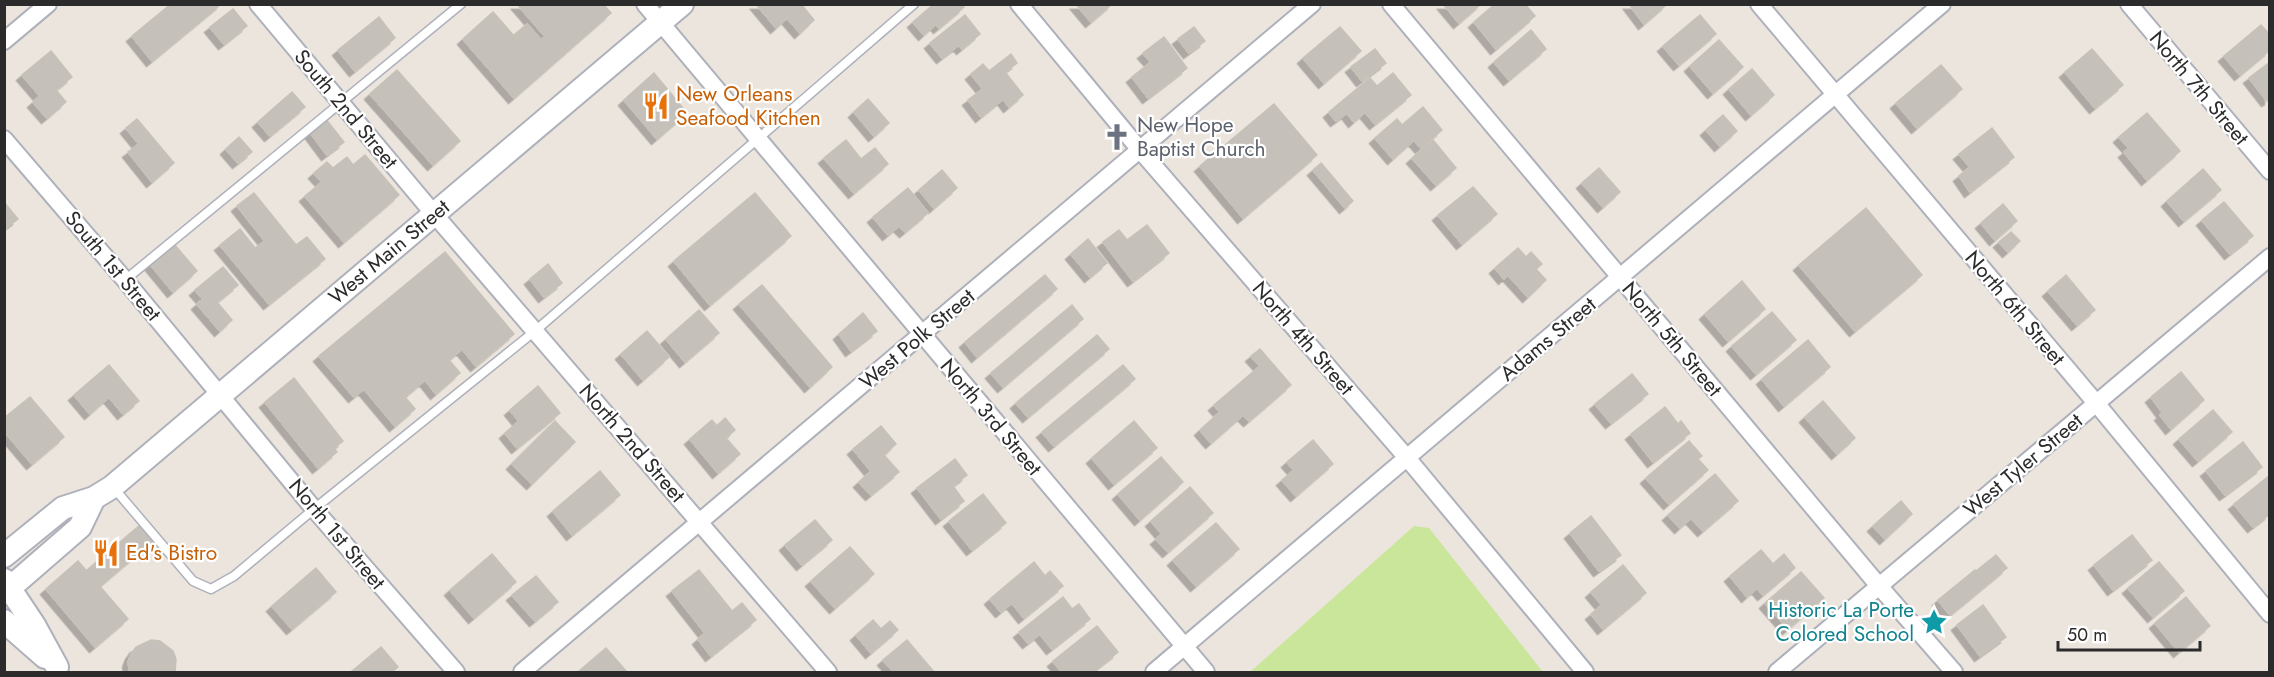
<svg xmlns="http://www.w3.org/2000/svg" width="2274" height="677" viewBox="0 0 2274 677" font-family="Jost,sans-serif">
  <style>
    .pitch { fill: #c9e69a }
    .building { fill: #c5c0b9; stroke: #c7c1b7; stroke-width: 1.5; filter: url(#shadow) }
    .lines { fill: none; stroke-linecap: round; stroke-linejoin: round }
    .lane-casing { stroke: #aeb1bb; stroke-width: 11 }
    .street-casing { stroke: #aeb1bb; stroke-width: 20 }
    .secondary-casing { stroke: #aeb1bb; stroke-width: 26 }
    .lane { stroke: #fff; stroke-width: 8 }
    .street { stroke: #fff; stroke-width: 16 }
    .secondary { stroke: #fff; stroke-width: 22 }
    .labels { text-anchor: middle; dominant-baseline: central; stroke-width: 4.5; stroke-linejoin: round; paint-order: stroke }
    .street-label { font-size: 21px; fill: #2b2b2b; stroke: #fff }
    .food-label { font-size: 21px; fill: #c56008; stroke: #fff; text-anchor: start }
    .worship-label { font-size: 21px; fill: #5b616d; stroke: #fff; text-anchor: start }
    .culture-label { font-size: 21px; fill: #0d838f; stroke: #fff; text-anchor: end }
  </style>
  <defs>
    <filter id="shadow"><feDropShadow dx="-5.5" dy="5.5" stdDeviation="0" flood-color="#0004"/></filter>
  </defs>
  <rect width="100%" height="100%" fill="#ece5de"/>
  <!-- pitch -->
  <path class="pitch" d="M1414 526 1429 528 1543 672H1250Z"/>
  <!-- building -->
  <path class="building" d="M171 4H221L152 61 132 36Z
    M517 4H603L611 13 562 56Z
    M756 4H801L814 20 800 33 787 18 776 28Z
    M934 4H962L964 7 939 28 936 24 924 35 913 22Z
    M1076 4H1112L1091 22Z
    M1443 4H1481L1459 23Z
    M1495 4H1525L1535 16 1496 49 1474 22Z
    M1629 4H1667L1644 24Z
    M233 9 247 26 224 44 210 27Z
    M493 12 545 71 514 98 463 39Z
    M965 15 980 34 962 49 959 45 942 58 930 43Z
    M1700 15 1716 34 1679 65 1663 46Z
    M379 17 395 38 355 71 338 50Z
    M527 24 541 40 545 37 562 56 545 71 514 35Z
    M2261 25 2270 35V50L2240 75 2224 56Z
    M1194 27 1205 41 1189 53 1178 39Z
    M1340 27 1361 51 1324 83 1303 58Z
    M1531 30 1546 49 1509 80 1494 62Z
    M1164 37 1187 68 1148 98 1132 77 1151 62 1143 53Z
    M1719 40 1743 67 1713 93 1690 66Z
    M1375 49 1386 63 1362 81 1351 67Z
    M2092 49 2123 85 2095 108 2065 72Z
    M51 51 72 77 56 90 66 102 47 118 33 102 40 96 22 75Z
    M1011 54 1017 63 1005 72 1023 95 1009 107 1003 99 981 117 968 100 983 89 971 74 983 64 989 71Z
    M2270 62V99L2267 101 2249 78Z
    M1941 65 1962 89 1917 128 1896 103Z
    M1752 69 1774 95 1751 115 1729 89Z
    M397 70 460 141 433 165 370 94Z
    M654 73 687 113 657 139 624 100Z
    M1393 73 1411 95 1375 124 1365 112 1354 122 1347 113 1336 121 1329 112 1370 78 1377 86Z
    M292 92 305 107 270 136 258 122Z
    M868 99 889 123 874 136 854 112Z
    M1274 104 1317 155 1243 218 1200 166Z
    M1423 107 1442 130 1421 148 1414 140 1393 159 1375 138 1397 119 1402 125Z
    M2147 113 2180 151 2147 180 2124 152 2129 148 2119 137Z
    M1723 115 1737 131 1720 146 1706 130Z
    M325 118 344 142 327 155 309 131Z
    M137 119 174 163 152 182 128 152 139 144 126 128Z
    M1992 128 2014 157 1970 192 1959 176 1970 167 1959 154Z
    M239 137 252 152 238 163 226 149Z
    M846 140 861 159 875 148 888 164 854 193 824 158Z
    M1433 140 1456 168 1436 185 1412 158Z
    M365 155 399 195 344 242 305 196 322 182 314 173 327 162 333 168 347 157 353 165Z
    M1321 163 1353 201 1345 208 1313 170Z
    M1599 168 1620 192 1603 207 1582 183Z
    M2203 169 2221 190 2184 221 2167 201Z
    M942 170 957 188 934 208 919 190Z
    M1473 187 1497 214 1462 244 1438 215Z
    M908 188 928 213 905 232 899 226 888 235 873 217Z
    M254 193 296 245 307 237 325 259 269 304 220 245 240 229 255 248 265 241 237 206Z
    M755 193 791 236 710 305 674 261Z
    M4 202 18 219 4 229Z
    M2224 202 2253 236 2230 254 2202 220Z
    M2003 204 2017 221 1995 240 1981 223Z
    M1866 208 1922 275 1855 331 1799 265Z
    M1147 225 1169 253 1133 281 1103 242 1119 230 1127 240Z
    M2011 232 2020 241 2008 252 1999 242Z
    M1088 239 1107 263 1090 277 1071 254Z
    M174 244 197 271 173 292 150 264Z
    M1518 248 1526 257 1531 252 1542 264 1536 269 1546 280 1528 297 1508 275 1504 279 1495 268Z
    M445 252 514 334 476 366 462 349 449 360 460 373 436 394 425 380 405 397 415 409 395 426 364 389 354 397 319 356Z
    M548 264 562 283 544 297 530 279Z
    M223 267 238 285 217 302 232 320 220 331 197 304 203 299 195 290Z
    M1045 275 1057 289 977 357 965 342Z
    M2066 275 2095 310 2077 325 2048 291Z
    M1742 281 1765 309 1728 341 1705 314Z
    M762 285 832 367 810 387 739 304Z
    M1072 305 1083 319 1003 387 991 373Z
    M699 310 719 333 685 362 666 339Z
    M1772 312 1796 340 1756 374 1732 346Z
    M863 313 877 331 851 351 839 334Z
    M647 331 669 357 643 380 621 354Z
    M1097 335 1109 349 1028 417 1016 403Z
    M1808 340 1830 367 1784 406 1762 379Z
    M1260 349 1291 385 1249 421 1243 415 1211 443 1200 430 1220 412 1214 405 1260 366 1251 356Z
    M109 365 139 401 123 414 109 397 90 414 74 395Z
    M1123 365 1135 379 1054 446 1042 432Z
    M2181 372 2204 400 2171 429 2160 415 2163 413 2151 397Z
    M1632 374 1648 394 1611 423 1595 404Z
    M294 378 343 441 334 448 337 452 318 468 265 402Z
    M538 386 560 413 517 448 505 433 519 421 510 410Z
    M30 397 64 437 32 464 4 431V418Z
    M1823 401 1855 438 1837 454 1805 417Z
    M1665 407 1678 424 1681 421 1690 433 1653 462 1631 434Z
    M2213 410 2232 432 2198 461 2179 439Z
    M725 418 735 430 726 438 740 454 718 473 690 439 712 420 717 426Z
    M555 421 575 442 532 484 512 464Z
    M1134 421 1157 448 1114 484 1092 458Z
    M881 426 896 444 884 455 899 472 871 495 859 482 871 471 853 449Z
    M1313 440 1333 464 1296 496 1282 480 1294 470 1287 462Z
    M1689 441 1702 456 1698 459 1708 470 1669 504 1646 478Z
    M2243 442 2262 467 2225 495 2206 471Z
    M1161 457 1183 482 1140 520 1118 494Z
    M955 459 967 475 953 486 964 501 941 519 917 488Z
    M600 471 620 495 572 535 553 511Z
    M1715 474 1738 501 1703 531 1691 518 1680 528 1668 515Z
    M2270 475V514L2253 527 2234 504Z
    M1190 487 1213 513 1168 552 1156 539 1162 534 1151 521Z
    M983 494 1006 523 972 550 949 521Z
    M1901 501 1912 514 1885 539 1873 526Z
    M1591 516 1621 555 1599 571 1570 533Z
    M815 520 832 540 802 565 785 545Z
    M1216 523 1239 549 1196 586 1173 560Z
    M140 525 153 541 100 586 87 570Z
    M2132 535 2152 560 2113 590 2094 565Z
    M850 547 874 574 835 608 811 581Z
    M1761 550 1773 564 1784 554 1795 568 1763 595 1757 588 1747 597 1730 576Z
    M492 554 516 582 474 618 450 590Z
    M1996 555 2007 568 1950 615 1938 600 1975 570 1976 571Z
    M78 561 128 619 95 647 46 589Z
    M1034 562 1045 576 1050 571 1063 586 1024 618 1012 603 1001 612 990 599Z
    M2159 562 2184 591 2153 617 2128 588Z
    M1623 565 1646 593 1603 629 1591 614 1602 605 1591 592Z
    M316 568 336 592 292 629 272 606Z
    M699 570 732 611 742 603 756 620 711 656 698 639 705 633 672 591Z
    M1801 572 1824 598 1788 629 1765 603Z
    M536 576 558 602 535 621 512 595Z
    M1063 597 1072 609 1079 604 1090 619 1052 649 1040 634 1028 643 1019 632Z
    M2186 597 2210 626 2179 652 2155 623Z
    M1983 605 2006 637 1980 656 1957 625Z
    M873 620 881 629 890 621 898 630 871 653 856 635Z
    M1097 626 1118 652 1092 672H1062L1053 661Z
    M151 640 160 641 173 651 176 659 175 672H130L128 662 131 654 136 647Z
    M907 640 934 672H894L883 660Z
    M381 647 398 667 392 672H351Z
    M606 648 627 672H578Z"/>
  <g class="lines">
    <defs>
      <path id="lane" d="M125 280 461 4
        M113 487 193 581 211 589 234 576 314 509 535 331 914 4"/>
      <path id="street" d="M258 4 434 214 828 672
        M645 4 1206 672
        M1019 4 1140 150 1408 459 1585 672
        M1391 4 1879 586 1954 672
        M1759 4 2096 403 2270 614
        M2129 4 2270 171
        M4 41 48 4
        M4 139 125 280 314 509 456 672
        M522 672 1312 4
        M1154 672 1942 4
        M1777 672 2270 257"/>
      <path id="secondary" d="M4 556 63 508 94 498 112 487 682 4
        M4 580 34 625 57 667
        M4 593 80 527 94 498
        M4 621 45 657"/>
    </defs>
    <!-- lane casing -->
    <use href="#lane" class="lane-casing"/>
    <!-- street casing -->
    <use href="#street" class="street-casing"/>
    <!-- secondary casing -->
    <use href="#secondary" class="secondary-casing"/>
    <!-- lane -->
    <use href="#lane" class="lane"/>
    <!-- street -->
    <use href="#street" class="street"/>
    <!-- secondary -->
    <use href="#secondary" class="secondary"/>
  </g>
  <!-- icons -->
  <defs>
    <symbol id="restaurant-bare" viewBox="-9 -9 18 18"><path d="M-5-6h1v4h1v-4h1v4h1v-4h1v5L-1.5 .5V6h-2V.5L-5-1ZM5-6V6H3V1.5H1.5Q1.5-4 5-6Z" fill="#e8710a" stroke="#fff" stroke-width="2.5" paint-order="stroke"/></symbol>
    <symbol id="church-bare" viewBox="-9 -9 18 18"><path d="M-1.2-6h2.4v3.5h3.3v2.4h-3.3V6h-2.4V-.1h-3.3v-2.4h3.3Z" fill="#6b7280" stroke="#fff" stroke-width="2.5" paint-order="stroke"/></symbol>
    <symbol id="sight-bare" viewBox="-9 -9 18 18"><path d="M0-6L1.8-2.2L6-1.7L2.9 1.2L3.7 5.4L0 3.3L-3.7 5.4L-2.9 1.2L-6-1.7L-1.8-2.2Z" fill="#0f9aa8" stroke="#fff" stroke-width="2.5" paint-order="stroke"/></symbol>
  </defs>
  <g fill-rule="evenodd">
    <use href="#restaurant-bare" x="637" y="87" width="38" height="38"/>
    <use href="#church-bare" x="1098" y="118" width="38" height="38"/>
    <use href="#restaurant-bare" x="87" y="534" width="38" height="38"/>
    <use href="#sight-bare" x="1915" y="603" width="38" height="38"/>
  </g>
  <g class="labels">
    <!-- street labels -->
    <g class="street-label">
      <text transform="translate(2199 88) rotate(50)">North 7th Street</text>
      <text transform="translate(346 109) rotate(50)">South 2nd Street</text>
      <text transform="translate(389 252) rotate(-40)">West Main Street</text>
      <text transform="translate(113 266) rotate(50)">South 1st Street</text>
      <text transform="translate(2015 308) rotate(50)">North 6th Street</text>
      <text transform="translate(1303 338) rotate(49)">North 4th Street</text>
      <text transform="translate(917 339) rotate(-40)">West Polk Street</text>
      <text transform="translate(1548 339) rotate(-40)">Adams Street</text>
      <text transform="translate(1672 339) rotate(50)">North 5th Street</text>
      <text transform="translate(991 417) rotate(50)">North 3rd Street</text>
      <text transform="translate(632 443) rotate(49)">North 2nd Street</text>
      <text transform="translate(2023 465) rotate(-40)">West Tyler Street</text>
      <text transform="translate(337 534) rotate(50)">North 1st Street</text>
    </g>
    <!-- food labels -->
    <g class="food-label">
      <text x="676" y="94">New Orleans<tspan x="676" dy="24">Seafood Kitchen</tspan></text>
      <text x="126" y="553">Ed's Bistro</text>
    </g>
    <!-- worship labels -->
    <g class="worship-label">
      <text x="1137" y="125">New Hope<tspan x="1137" dy="24">Baptist Church</tspan></text>
    </g>
    <!-- culture labels -->
    <g class="culture-label">
      <text x="1914" y="610">Historic La Porte<tspan x="1914" dy="24">Colored School</tspan></text>
    </g>
  </g>
  <!-- border -->
  <rect width="2274" height="677" fill="none" stroke="#2b2b2b" stroke-width="12"/>
  <!-- scale -->
  <path d="M2058 641v9h142v-9" fill="none" stroke="#2b2b2b" stroke-width="3"/>
  <text x="2067" y="641" font-size="18" fill="#2b2b2b" stroke="#ffffff" stroke-width="4.5" paint-order="stroke">50 m</text>
</svg>
